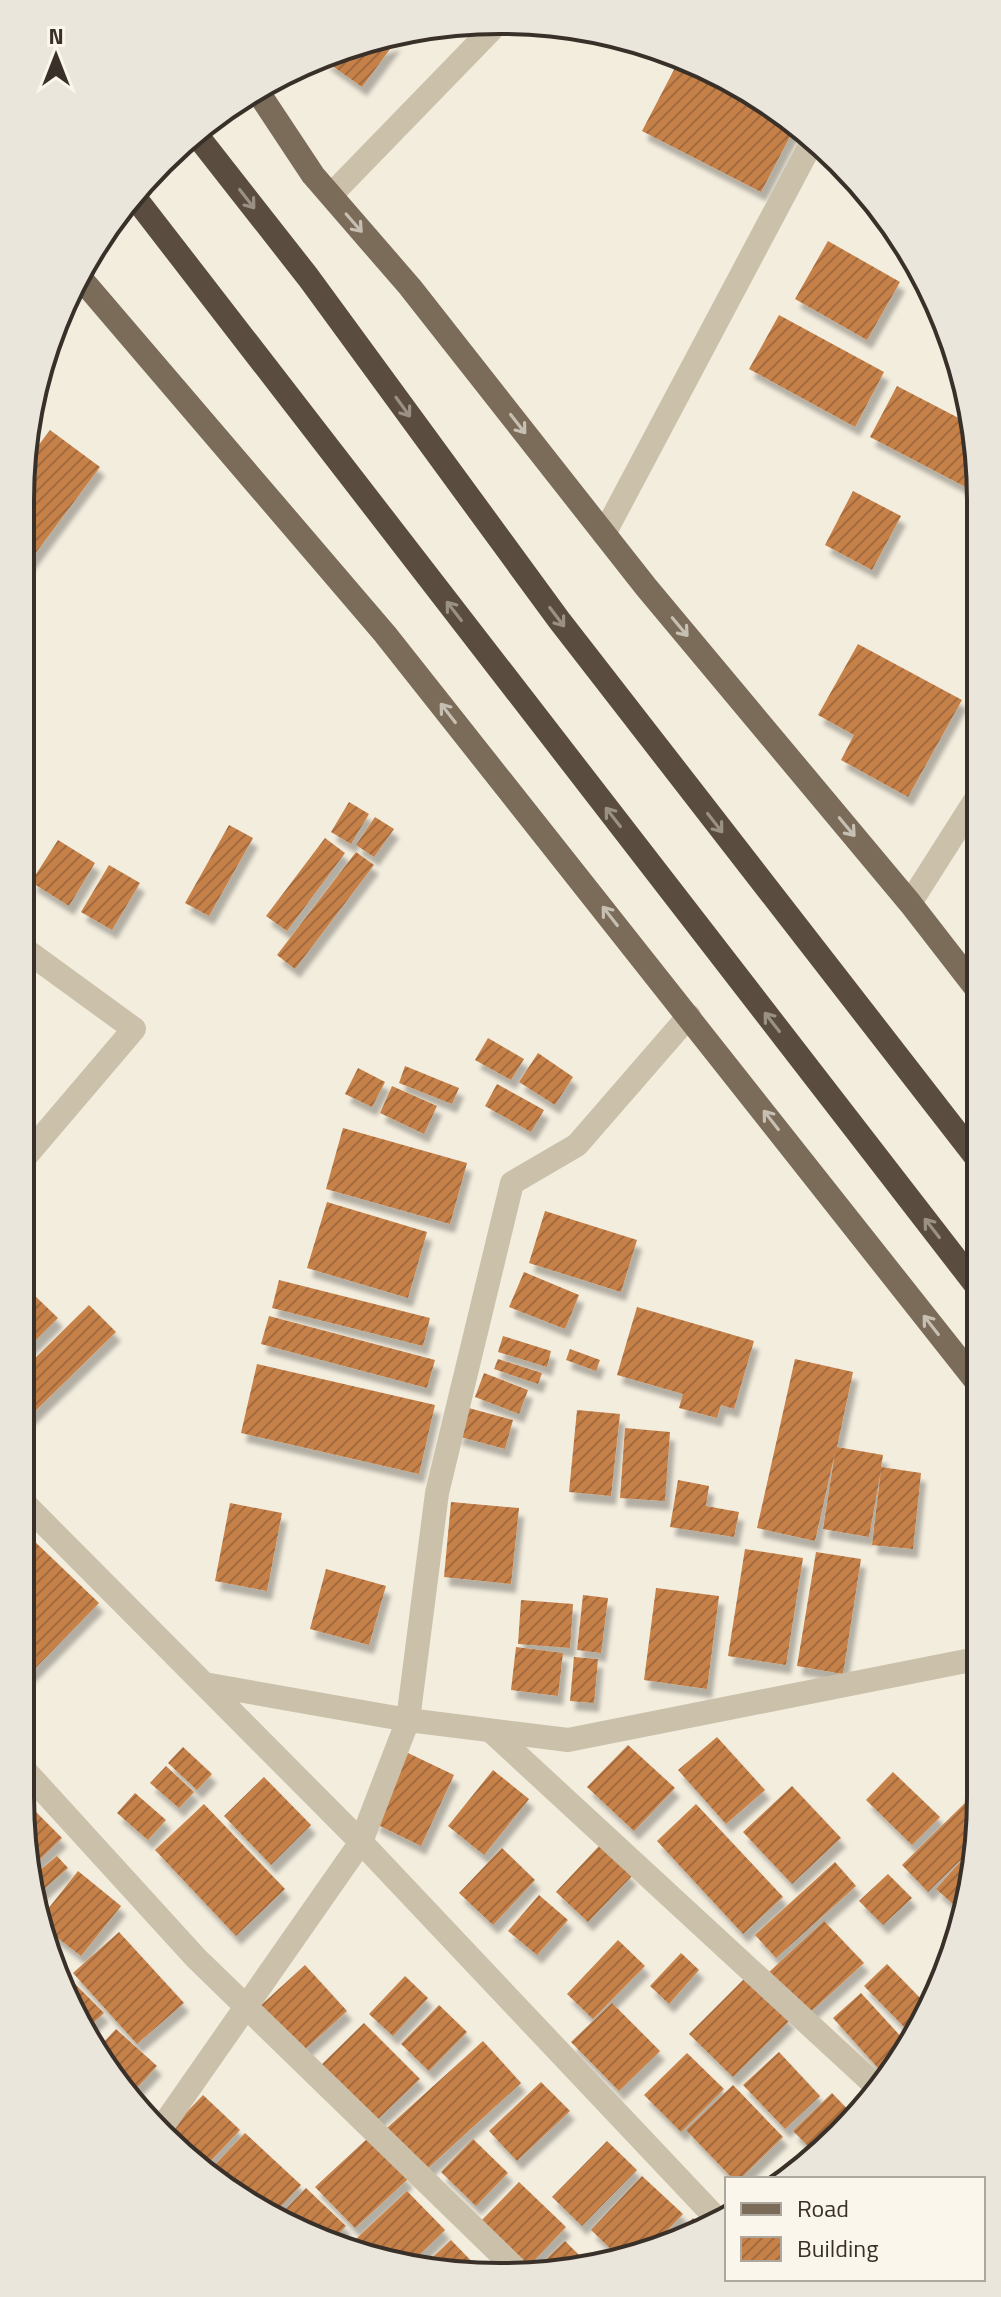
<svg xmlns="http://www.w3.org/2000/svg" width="1001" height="2297" viewBox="0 0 1001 2297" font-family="'Titillium Web',sans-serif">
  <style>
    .building { fill: url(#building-hatch); filter: url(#shadow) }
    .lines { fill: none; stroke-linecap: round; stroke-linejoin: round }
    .street { stroke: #cbc0aa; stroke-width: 24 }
    .primary { stroke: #7b6c5a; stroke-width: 24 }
    .highway { stroke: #5a4d40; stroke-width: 24 }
    .oneway { stroke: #9a9184 }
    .oneway2 { stroke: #c7bfb1 }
    .rim { fill: none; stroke: #393129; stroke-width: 4 }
  </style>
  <defs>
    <pattern id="building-hatch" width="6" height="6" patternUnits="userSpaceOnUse" patternTransform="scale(2)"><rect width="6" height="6" fill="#c68149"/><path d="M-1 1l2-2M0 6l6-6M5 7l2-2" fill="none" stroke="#a26a3d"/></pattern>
    <filter id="shadow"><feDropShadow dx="5" dy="9" stdDeviation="2" flood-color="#0004"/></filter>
  </defs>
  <rect width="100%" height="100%" fill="#f3edde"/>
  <!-- building -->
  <path class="building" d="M396 41 362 87 324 60Z
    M678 62 783 116 795 127 761 192 642 131Z
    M828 241 900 282 867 340 795 299Z
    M779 315 884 372 855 427 749 369Z
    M897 386 974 426 977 493 870 437Z
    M50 430 100 467 20 574V500L26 462Z
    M853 491 901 516 872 570 825 545Z
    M858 644 962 700 908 797 841 760 854 735 818 715Z
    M349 802 369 814 351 844 331 832Z
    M375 817 394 829 374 857 356 845Z
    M229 825 253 838 209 916 185 903Z
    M325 838 345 853 287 931 266 916Z
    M58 840 95 863 69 906 31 882Z
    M356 852 374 865 295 969 277 955Z
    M109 865 140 883 112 930 81 912Z
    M488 1038 524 1059 511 1080 475 1060Z
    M538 1053 573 1077 555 1105 519 1082Z
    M405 1066 459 1088 452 1104 399 1083Z
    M358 1068 385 1082 372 1107 345 1094Z
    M497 1084 544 1110 531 1132 485 1106Z
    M392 1086 437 1106 424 1134 380 1113Z
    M343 1128 467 1163 450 1224 326 1189Z
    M327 1202 427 1232 408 1298 307 1268Z
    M545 1211 637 1240 621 1292 529 1263Z
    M524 1272 579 1295 565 1329 509 1307Z
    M279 1280 430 1318 423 1346 272 1308Z
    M34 1295 58 1318 20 1356V1310Z
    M89 1305 116 1332 20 1426V1373Z
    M637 1307 754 1341 734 1409 721 1405 717 1418 679 1408 683 1394 617 1375Z
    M269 1316 435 1360 427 1388 261 1344Z
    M503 1336 551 1351 547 1367 498 1352Z
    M570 1349 600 1360 596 1371 566 1360Z
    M498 1359 542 1373 538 1384 494 1369Z
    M795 1359 853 1372 837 1447 883 1455 881 1467 921 1473 913 1549 872 1545 881 1470 869 1537 823 1529 835 1453 815 1541 757 1528Z
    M257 1364 435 1405 419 1474 241 1433Z
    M484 1373 528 1390 519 1414 475 1397Z
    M465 1407 513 1420 505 1449 457 1436Z
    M577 1410 620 1414 611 1496 569 1492Z
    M625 1428 670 1432 665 1501 620 1498Z
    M678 1480 709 1486 706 1506 739 1512 734 1537 670 1527Z
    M451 1502 519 1508 511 1584 444 1577Z
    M230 1503 282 1513 267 1591 215 1581Z
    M31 1538 99 1603 20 1684V1549Z
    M745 1549 803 1558 786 1665 728 1656Z
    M816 1552 861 1559 843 1674 797 1666Z
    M326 1569 386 1586 369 1645 310 1629Z
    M656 1588 719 1596 707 1689 644 1680Z
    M583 1595 608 1598 601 1653 577 1650Z
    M521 1600 573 1604 570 1648 518 1644Z
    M516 1647 563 1653 558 1696 511 1690Z
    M574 1657 598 1659 594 1703 570 1701Z
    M717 1737 765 1790 726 1824 678 1770Z
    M628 1745 675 1788 634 1831 587 1787Z
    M183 1747 212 1774 197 1790 168 1763Z
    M408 1753 454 1775 421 1846 374 1823Z
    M166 1766 194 1792 179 1808 150 1783Z
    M493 1770 529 1799 484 1855 448 1826Z
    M893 1772 940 1817 912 1845 866 1800Z
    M264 1777 311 1825 271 1865 224 1816Z
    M792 1786 841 1838 792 1884 743 1832Z
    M135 1793 166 1820 148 1840 117 1813Z
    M966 1802 978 1815 973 1848 928 1892 902 1865Z
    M204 1804 285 1889 236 1936 155 1850Z
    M696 1804 783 1897 743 1934 657 1841Z
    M31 1807 62 1838 32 1867 23 1814Z
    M600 1845 632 1876 588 1922 556 1892Z
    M502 1848 535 1880 493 1925 459 1893Z
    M57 1856 68 1868 36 1896 33 1876Z
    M961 1861 969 1868 960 1910 936 1889Z
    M835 1862 856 1886 776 1958 755 1935Z
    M78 1871 121 1906 81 1956 41 1925 40 1919Z
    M888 1874 912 1898 883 1925 859 1901Z
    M539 1895 568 1920 537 1955 508 1931Z
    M824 1921 864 1963 806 2016 767 1974Z
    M119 1932 184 2003 137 2044 73 1973Z
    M618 1940 645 1966 593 2019 567 1994Z
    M681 1953 699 1970 669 2004 650 1986Z
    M887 1964 925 2003 909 2032 864 1986Z
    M305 1965 347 2011 301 2053 259 2007Z
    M405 1976 428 1998 393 2036 369 2014Z
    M746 1977 790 2020 733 2077 689 2034Z
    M73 1982 104 2013 89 2027 67 1988Z
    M861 1993 904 2040 878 2068 833 2018Z
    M612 2003 660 2051 619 2091 571 2042Z
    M439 2005 467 2032 429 2071 401 2044Z
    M364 2023 420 2079 372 2125 317 2069Z
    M116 2029 157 2066 135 2090 116 2072 100 2046Z
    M483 2041 521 2083 426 2170 387 2128Z
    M779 2052 820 2096 785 2129 743 2085Z
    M687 2053 724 2089 681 2132 644 2095Z
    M541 2082 570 2111 517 2161 489 2131Z
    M733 2085 783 2137 740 2179H733L686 2130Z
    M832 2093 856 2118 814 2152 793 2131Z
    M203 2095 240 2130 205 2167 165 2135Z
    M245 2133 301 2185 271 2217 261 2213 209 2171Z
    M369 2137 408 2179 355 2228 315 2187Z
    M473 2139 508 2173 476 2206 441 2172Z
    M607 2141 637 2170 582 2226 552 2197Z
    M642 2176 683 2214 657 2241 617 2255 591 2230Z
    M519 2182 566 2227 529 2266 481 2221Z
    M306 2188 346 2226 332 2240 276 2219Z
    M407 2191 445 2230 406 2268 373 2255 357 2238Z
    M693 2218 701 2226 678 2234Z
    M451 2240 480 2270 421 2268Z
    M565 2241 583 2259 564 2273 533 2272Z"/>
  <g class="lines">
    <!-- street -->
    <path class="street" d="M331 195 496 25
      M604 534 812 142
      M910 903 978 796
      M20 1163 134 1029 20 946
      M20 1499 361 1842 718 2220
      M204 1684 408 1720 568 1740 981 1658
      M491 1731 877 2087
      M20 1765 196 1958 518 2271
      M160 2130 361 1842 408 1720 437 1493 512 1183 577 1145 689 1016"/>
    <!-- primary -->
    <path class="primary" d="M258 92 313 175 410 287 646 587 910 903 979 992
      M83 281 385 634 980 1386"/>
    <!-- highway -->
    <path class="highway" d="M199 138 308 277 559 620 979 1161
      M133 195 979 1289"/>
  </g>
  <!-- one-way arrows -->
  <defs><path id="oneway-shaft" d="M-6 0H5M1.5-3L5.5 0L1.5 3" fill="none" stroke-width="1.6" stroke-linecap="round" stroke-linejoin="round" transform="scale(2)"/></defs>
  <g class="oneway">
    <use href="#oneway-shaft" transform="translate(247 199) rotate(52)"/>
    <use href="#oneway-shaft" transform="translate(403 407) rotate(54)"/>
    <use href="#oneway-shaft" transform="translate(454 611) rotate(-128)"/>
    <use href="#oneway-shaft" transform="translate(557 617) rotate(53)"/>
    <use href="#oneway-shaft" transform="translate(613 817) rotate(-128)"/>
    <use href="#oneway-shaft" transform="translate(715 823) rotate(52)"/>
    <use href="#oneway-shaft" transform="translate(772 1022) rotate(-128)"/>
    <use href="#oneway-shaft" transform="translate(932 1228) rotate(-128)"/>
  </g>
  <g class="oneway2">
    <use href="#oneway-shaft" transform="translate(354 223) rotate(49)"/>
    <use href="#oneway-shaft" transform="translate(518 424) rotate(52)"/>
    <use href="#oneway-shaft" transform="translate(680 627) rotate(50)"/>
    <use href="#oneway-shaft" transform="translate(448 713) rotate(-128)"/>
    <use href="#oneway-shaft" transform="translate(847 827) rotate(50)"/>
    <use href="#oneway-shaft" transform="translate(610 916) rotate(-128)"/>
    <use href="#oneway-shaft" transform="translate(771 1120) rotate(-128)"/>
    <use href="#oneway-shaft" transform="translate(931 1325) rotate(-128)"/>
  </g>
  <!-- crop -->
  <path d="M0 0H1001V2297H0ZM500 34H501A466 466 0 0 1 967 500V1797A466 466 0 0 1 501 2263H500A466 466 0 0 1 34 1797V500A466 466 0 0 1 500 34Z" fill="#ebe6db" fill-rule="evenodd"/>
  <path class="rim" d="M500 34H501A466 466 0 0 1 967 500V1797A466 466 0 0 1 501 2263H500A466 466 0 0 1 34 1797V500A466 466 0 0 1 500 34Z"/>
  <!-- legend -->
  <rect x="725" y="2177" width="260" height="104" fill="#faf6eb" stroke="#ada79d" stroke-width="2"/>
  <rect x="741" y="2203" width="40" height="12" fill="#7b6c5a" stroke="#ada79d" stroke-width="2"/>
  <text x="797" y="2217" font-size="24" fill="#393129">Road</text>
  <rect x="741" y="2237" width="40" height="24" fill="url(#building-hatch)" stroke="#ada79d" stroke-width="2"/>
  <text x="797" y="2257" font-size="24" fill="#393129">Building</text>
  <!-- north arrow -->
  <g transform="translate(56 56)" stroke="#faf6eb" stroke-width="6" paint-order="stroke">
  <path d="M0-6L14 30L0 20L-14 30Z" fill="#393129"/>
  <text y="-12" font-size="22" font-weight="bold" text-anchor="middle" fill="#393129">N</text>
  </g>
</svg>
